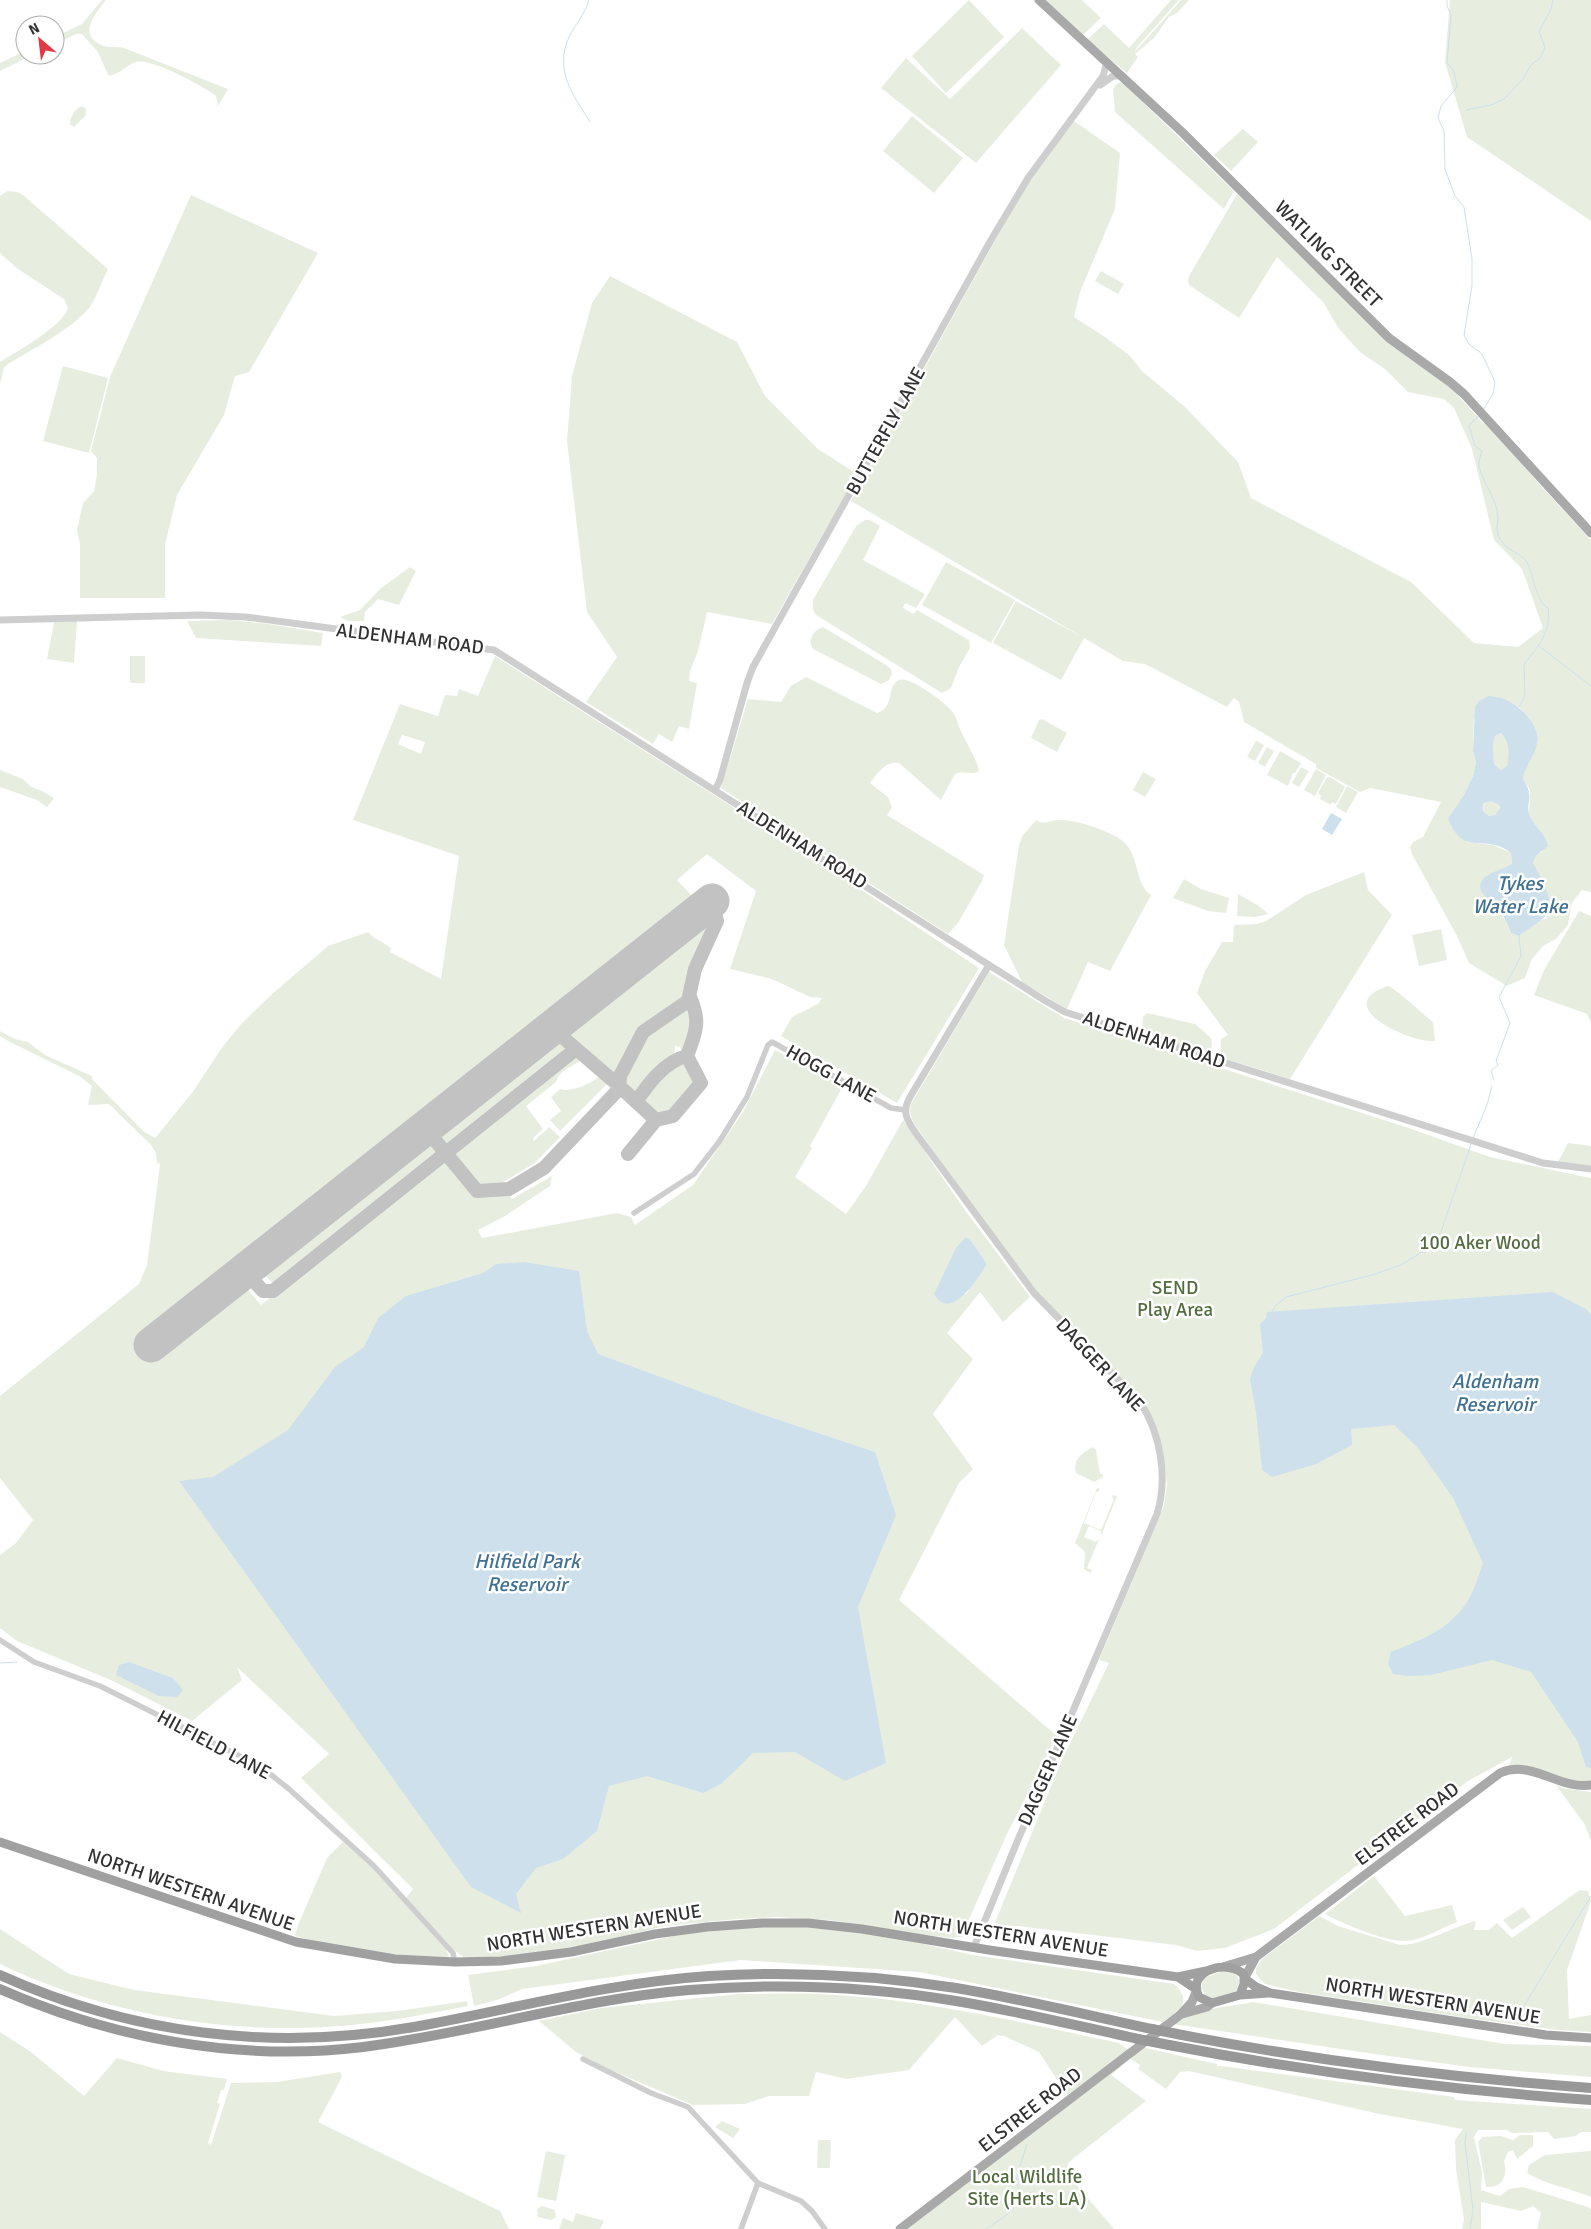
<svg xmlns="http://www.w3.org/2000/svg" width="1591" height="2229" viewBox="0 0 1591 2229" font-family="Signika,sans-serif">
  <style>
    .green { fill: #e7eee0; fill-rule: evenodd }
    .water { fill: #cde0ec; fill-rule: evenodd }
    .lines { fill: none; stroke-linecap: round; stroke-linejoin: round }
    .stream { stroke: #cde0ec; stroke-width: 1 }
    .taxiway { stroke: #c2c2c2; stroke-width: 14 }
    .runway { stroke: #c2c2c2; stroke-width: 35 }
    .minor { stroke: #cecece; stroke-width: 5.5 }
    .tertiary { stroke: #cecece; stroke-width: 7 }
    .primary { stroke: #a9a9a9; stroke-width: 9 }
    .trunk { stroke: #a0a0a0; stroke-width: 9 }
    .motorway { stroke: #989898; stroke-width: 10 }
    .motorway-bridge { stroke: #989898; stroke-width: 10 }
    .labels { text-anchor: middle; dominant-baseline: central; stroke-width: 5; stroke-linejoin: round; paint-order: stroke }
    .street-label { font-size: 19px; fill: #313131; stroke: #fff }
    .park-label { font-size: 19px; fill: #536d3f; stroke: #fff }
    .water-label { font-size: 20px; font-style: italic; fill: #407193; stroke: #fff }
  </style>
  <rect width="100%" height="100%" fill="#fff"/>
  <!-- green -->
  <path class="green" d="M102 0H106C95 14 76 36 104 46 110 48 117 46 124 48L228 89 218 106 216 96 212 93C198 84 151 58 136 62 126 65 117 77 108 75L98 52 82 34H76L55 44V37L82 24Z
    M969 0 1004 37 946 93 912 56Z
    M1045 0H1082L1101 18 1082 36Z
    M1171 0H1179L1138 46 1134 53 1181 0H1189L1177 13 1169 17 1154 38 1135 54 1138 57 1127 73 1087 40 1104 24 1129 48Z
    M1450 0H1591V221L1467 137 1445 62Z
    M1022 28 1061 65 976 163 881 88 906 58 950 99Z
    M25 51V55H32L0 71V63Z
    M1122 82 1234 191 1224 209 1115 112 1113 89 1118 83Z
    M82 106 86 109V115L74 127 70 124C70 117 75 108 82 106Z
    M912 116 963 158 934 193 883 151Z
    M1074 121 1120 153 1115 209 1080 292 1074 317 1105 337 1129 355 1142 371 1185 407 1238 462 1251 498 1411 582 1474 643 1518 647 1543 628 1522 569 1494 540 1472 449 1454 408 1444 399 1408 392 1385 369 1361 353 1339 329 1323 302 1277 257 1239 318 1189 285 1188 280 1189 276 1237 194 1383 337 1453 390 1482 422 1493 430 1540 485 1591 540V892L1582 890 1572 903 1568 925 1556 939 1543 946 1532 959 1525 978 1507 986 1469 963 1457 936 1412 854 1410 847 1413 842 1423 837 1441 802 1370 788 1360 792 1316 768V764L1244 722 1239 702 1234 698 1227 707 1145 664 1123 661 851 501 997 237 1031 179ZM1519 707C1530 721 1542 735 1533 753 1529 763 1524 769 1523 779L1530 790 1529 813 1543 851 1536 856 1533 863 1536 870 1547 918 1538 921 1519 936 1511 933 1500 910 1485 897 1486 876 1503 870 1512 864 1511 853 1493 845 1467 842 1448 818 1464 795 1473 776 1476 762 1473 751 1474 718Z
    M1243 129 1258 142 1231 171 1214 155Z
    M7 191 17 192 23 195 108 269C102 281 97 297 89 308 72 329 31 350 8 364L4 368 0 384V362C16 352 63 326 68 308L64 299 18 269 0 253V196Z
    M191 195 318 253 249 372 235 376 224 415 177 495 165 545V598H80V544L77 530 83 503 94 491 97 475V458L91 451 110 377Z
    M1101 271 1124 284 1118 294 1095 281Z
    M610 276 737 342 765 396 818 449 857 474 772 624 707 612 698 651 690 671 689 681 697 683 689 729 679 726 672 742 659 734 653 744 586 702 617 657 587 612 567 441 572 376 592 303Z
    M63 366 108 378 89 453 43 441Z
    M865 520H870L880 526 863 560 925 594 916 608 905 603 903 608 914 614 917 610 969 640 970 648 959 667 951 688 942 693 816 615 813 610V600L856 526Z
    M946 562 1015 600 991 643 922 605Z
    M410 567 416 571 399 605 378 599 365 612 364 621H348L340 617 360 610 380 589Z
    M1016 601 1084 638 1061 680 993 643Z
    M231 620 269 624 323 633 321 646 196 638 187 621Z
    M77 621 74 663 47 659 54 622Z
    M823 627 886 665 891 669 892 674 889 680 881 684 813 649 810 642C812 634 815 630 823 627Z
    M130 656H145V683H130Z
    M495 656 818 861 979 968 897 1103 781 1036 792 1017 818 1004 822 998 810 997 772 979 730 969 756 891 707 854 677 880 692 896 693 901 143 1336 158 1354 245 1286 261 1305 279 1291 262 1271 552 1043H564L579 1057V1062C570 1067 559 1071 556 1082L526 1106 543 1129 533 1138 534 1141 549 1127 560 1137 535 1163 503 1182 505 1188 480 1190 482 1195 508 1193 512 1199 552 1176 550 1186 505 1216 478 1230 482 1238 617 1213 631 1217 635 1225 693 1185 743 1112 775 1050 843 1086 810 1146 812 1148 795 1177 846 1214 866 1186 903 1120 962 1206 1030 1297 1003 1322 980 1292 947 1333 973 1359 933 1414 973 1469 959 1483 899 1600 1057 1736 1007 1834 966 1926 976 1930 972 1935 953 1938 925 1935 829 1920 778 1917 737 1919 665 1926 576 1948 490 1958 466 1959 454 1950 406 1898 413 1889 301 1778 329 1754 237 1667 242 1680 192 1721 113 1681 17 1641 0 1628V1555L16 1543 33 1520 0 1478V1396L139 1284 147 1265 160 1165 159 1162 157 1164 156 1153 151 1145 109 1104 88 1105 92 1086 79 1076 8 1041 0 1036V1031L15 1039 28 1042 45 1055 92 1076V1079L143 1131 155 1138 192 1093 221 1049 241 1024 271 995 328 946 368 932C375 940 383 941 391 948L390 952 441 979 459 856 353 820 400 704 438 716 445 695 457 696 459 689 478 696ZM402 735 425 742 421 754 398 744ZM972 1242 987 1264 966 1294H934Z
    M806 677 877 713C896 707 885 687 899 680 910 676 948 704 954 714 957 718 957 724 960 729 965 741 977 759 979 771 971 776 964 770 955 774L941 800 899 763C885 761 878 773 870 783L888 797 892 807 887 815 984 875 982 881 958 923 948 934 721 788 748 699 781 702 791 686Z
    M1042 719 1067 733 1057 752 1031 738 1039 720Z
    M1501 733C1510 743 1509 754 1507 766L1501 770 1494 764 1493 744 1495 736Z
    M1256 741 1264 745 1255 761 1247 757Z
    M1267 747 1274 751 1265 767 1258 763Z
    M1280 751 1301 763 1295 773H1293L1288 786 1267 775Z
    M1301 767 1309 771 1299 787 1292 783Z
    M1316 769 1326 775 1315 796 1304 790Z
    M0 770 23 779 30 786 44 792 54 798 47 807 37 800 0 787Z
    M1143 772 1156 779 1145 797 1133 790Z
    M1327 777 1332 778 1345 787 1336 804 1332 802 1331 805 1320 799 1321 796 1318 793Z
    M1347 786 1358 792 1346 813 1336 807Z
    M1483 808a8 8 0 1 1 16 0a8 8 0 1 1-16 0Z
    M1036 820C1044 826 1050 820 1058 820 1078 820 1100 828 1117 837 1142 851 1132 881 1151 895L1110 971 1088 962 1067 1009 1022 982 1004 945 1019 845 1023 835Z
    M1364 872 1368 890 1392 915 1290 1079 1220 1057 1221 1039 1228 1035 1197 993 1205 971 1222 942H1233L1234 925 1257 924 1266 921 1306 895Z
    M1184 879 1201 889 1229 898 1226 913 1208 911 1173 898Z
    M1238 894 1259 906 1268 914 1255 917 1237 916Z
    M1579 911 1591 916V1023L1587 1014 1534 995 1544 970Z
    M707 920 713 922 691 971 686 998 640 1030 616 1077 569 1038 566 1034 569 1029Z
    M1441 929 1447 960 1419 966 1412 935Z
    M989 972 1064 1018 1406 1127 1490 1157 1591 1178V1782L1580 1784 1509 1766 1512 1757 1468 1781 1274 1929 1225 1948 1197 1951 1176 1945 1018 1926 993 1927 1062 1760 1109 1663 1099 1660 1164 1506 1167 1484 1163 1451 1150 1414 1074 1334 1021 1274 913 1122 910 1112 911 1104Z
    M1388 986C1394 987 1425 1016 1433 1022L1435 1041C1408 1043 1329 1005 1388 986Z
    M687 1004 691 1005 694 1020 684 1053 682 1055 680 1047 675 1046 674 1057 647 1081 637 1095 623 1083 621 1077 632 1054 646 1031Z
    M1147 1013 1195 1024 1211 1038 1212 1045 1209 1054 1142 1032 1143 1017Z
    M679 1061 682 1062 695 1082 673 1109 658 1113 641 1099 651 1084Z
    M601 1075 609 1082 560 1131 550 1120 561 1111 551 1097 560 1089C571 1093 593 1083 601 1075Z
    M1568 1143 1591 1146V1166L1558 1162Z
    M1093 1447 1096 1450 1100 1474H1103V1477L1094 1482 1076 1473C1072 1460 1083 1452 1093 1447Z
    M1097 1488 1100 1489 1098 1492H1096L1084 1523 1101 1530 1114 1499 1112 1498 1113 1495 1117 1496 1101 1536V1531L1089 1526 1084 1537 1096 1542 1099 1539 1087 1568 1092 1570 1090 1573 1084 1569 1085 1552 1075 1543Z
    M1556 1785 1562 1788 1591 1792V1841L1585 1825Z
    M343 1842 373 1868 446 1949 449 1957 376 1954 320 1943 295 1936 298 1925 327 1858Z
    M1374 1876 1405 1916 1452 1905 1457 1922C1441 1928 1423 1940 1406 1941 1386 1942 1343 1924 1325 1914Z
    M1580 1890 1588 1891 1591 1901 1567 1970 1569 2019 1591 2015V2032L1557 2030 1468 2018 1299 1992 1265 1984 1256 1974V1968L1262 1959 1319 1916 1338 1926 1400 1945C1427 1944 1450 1927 1476 1921L1474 1930H1489L1497 1923 1512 1938Z
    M1523 1907 1531 1917 1512 1930 1503 1920Z
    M780 1925 869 1932 973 1955 1174 1984C1194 2002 1178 2011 1163 2022L919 1972 741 1960 522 1989 500 1999 474 2006 468 1975 536 1966 697 1931Z
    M0 1929 69 1974 134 1990 334 2016 397 2011 467 2001 468 2006C426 2014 383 2023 340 2026 225 2035 105 2014 0 1964Z
    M1226 1970C1237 1974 1241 1977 1238 1989 1231 1997 1216 2000 1206 1997L1201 1988 1204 1978Z
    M738 1994C764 1994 791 1993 818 1994 920 1998 1019 2022 1119 2043L1129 2050 1067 2095 1039 2052 1004 2036 998 2035 982 2046 955 2017 909 2070 846 2079 816 2072 809 2096H769L745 2104 693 2105 606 2068 576 2052 539 2021 601 2008Z
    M1253 2002 1505 2044 1591 2046V2077L1470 2067 1381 2055 1173 2024C1196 2007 1226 2008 1253 2002Z
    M0 2032 31 2052 84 2096 117 2058 163 2071 227 2079 224 2090H221L217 2103 220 2104 208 2143 211 2145 231 2083 277 2082 340 2072 342 2077 318 2122 500 2211 509 2229H0Z
    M1141 2047 1217 2064V2066H1221L1454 2097 1455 2100 1591 2109V2132H1581L1576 2136 1554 2139 1548 2132 1512 2133 1507 2130H1478L1474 2137 1482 2173 1481 2190 1500 2196 1509 2189 1523 2187 1588 2207 1591 2209V2229H1537L1541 2213 1533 2206 1521 2211 1481 2202V2229H1462L1464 2219 1456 2169 1455 2140 1463 2129 1375 2113 1189 2071 1180 2072 1166 2089 1138 2069 1140 2065 1131 2059V2055Z
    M1119 2064 1122 2066 1111 2075 1146 2101 1069 2162 1066 2169 1080 2189 1114 2229H905Z
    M722 2121 740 2129 733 2138 715 2127Z
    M1520 2135H1533V2146L1517 2159 1513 2150 1508 2152 1504 2161C1508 2174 1503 2189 1486 2187L1478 2142 1482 2137 1501 2136 1513 2140Z
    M818 2140H831L830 2168H817Z
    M546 2151 565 2155 556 2201 537 2197Z
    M1591 2151V2197C1570 2188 1546 2185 1527 2173L1529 2165 1545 2155Z
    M542 2206 555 2210 556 2217 551 2220 538 2217 537 2209Z
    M576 2213 604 2221 600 2229H559L563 2218 573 2222Z"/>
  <!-- water -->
  <path class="water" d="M1489 696C1494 697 1500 697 1504 699 1519 705 1541 725 1537 743 1535 756 1525 765 1523 779 1536 799 1524 802 1530 816 1534 827 1547 835 1548 846L1536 856 1533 863 1544 883 1552 908C1545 920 1530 927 1519 936L1511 933C1508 926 1505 919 1501 912 1495 902 1471 892 1484 878 1490 872 1504 869 1512 864L1511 853C1485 832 1463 859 1448 818L1464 795 1473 776 1476 762 1473 751 1475 707 1479 701ZM1501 733C1510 743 1509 754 1507 766L1501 770 1494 764 1493 744 1495 736ZM1490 801 1498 804 1500 808 1495 815 1489 816C1483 812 1481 810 1484 803Z
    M1331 813 1342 819 1332 835 1322 829Z
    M966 1237 972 1242 987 1264C978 1278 951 1323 934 1294L956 1248Z
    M524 1262 579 1271 587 1331 598 1354 761 1414 875 1452 896 1515 858 1607 886 1763 845 1781 795 1752 753 1753 721 1784 703 1793 647 1776 609 1786 597 1831 563 1859 536 1868 516 1894 521 1913 471 1887 179 1481 213 1477 288 1430 335 1367 364 1347 378 1318 406 1296 483 1273 496 1264Z
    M1553 1292 1586 1309 1591 1315V1768L1586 1767 1578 1742 1531 1672 1492 1660 1431 1675 1408 1676 1393 1674 1388 1664 1391 1652C1423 1639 1450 1630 1469 1599 1475 1588 1479 1574 1483 1563L1453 1498 1417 1447 1394 1425 1351 1429 1352 1445 1316 1464 1272 1477 1262 1470 1256 1412 1250 1379 1254 1367 1263 1353 1260 1324 1266 1318 1267 1312Z
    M129 1662 173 1678 183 1690 177 1697 159 1696 116 1675 119 1665Z"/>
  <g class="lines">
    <!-- stream -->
    <path class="stream" d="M589 0C585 14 575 25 569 37 554 70 573 95 590 122
      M1447 0V6L1451 15 1447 63 1454 71 1457 87 1441 106 1438 118 1444 131 1445 169 1455 196 1464 207 1472 259V286L1464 335 1469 344 1482 354 1495 382 1493 394 1483 410
      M1466 110 1491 105 1504 99 1523 79 1531 65 1540 58 1545 47 1539 32 1551 9 1553 0
      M1479 415 1469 426 1475 446 1482 451C1481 455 1478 462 1479 466 1483 483 1496 498 1498 516 1498 524 1495 531 1500 539 1506 551 1523 553 1528 564 1533 575 1537 603 1548 608 1551 632 1539 646 1524 664L1525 696 1519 707
      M1539 646 1591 686
      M1494 1080 1491 1071 1498 1065 1496 1061 1510 1023 1499 997 1521 956 1519 936
      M1473 1138 1487 1105 1492 1086
      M1272 1312 1275 1306 1286 1297 1372 1275 1401 1265 1430 1247 1441 1232 1471 1144
      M0 1663 17 1662
      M1519 2014 1591 1896
      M1466 2133 1465 2142 1473 2210 1470 2229
      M1020 2166 1027 2144
      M986 2229C1003 2217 1028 2205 1016 2182L1018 2175"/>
    <!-- taxiway -->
    <path class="taxiway" d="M561 1020 558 1027 560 1035 617 1084 656 1120
      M541 1036 551 1032 560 1035
      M636 1102C648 1084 665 1061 687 1056
      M425 1128 477 1191 509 1189 544 1168 619 1089 620 1076 643 1032 688 1001 695 969 717 921 716 917 709 910H700
      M628 1154 656 1120 673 1116 701 1083 687 1056C696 1032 701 1022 690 997
      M253 1264 250 1271 253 1280 263 1291H273L576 1049"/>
    <!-- runway -->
    <path class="runway" d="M151 1345 712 901"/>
    <!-- minor -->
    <path class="minor" d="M634 1213 694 1174 719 1142 747 1097 768 1045 772 1042 891 1108 905 1110
      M0 1640 34 1662 100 1686 260 1766 289 1789 374 1866 453 1953 455 1962
      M583 2059 651 2093 688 2107 758 2183 801 2201 812 2211 825 2229
      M741 2229 758 2183"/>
    <!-- tertiary -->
    <path class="tertiary" d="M1100 85 1113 76H1121
      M0 620 200 615 246 617 494 650 1044 1000 1065 1012 1543 1163 1591 1169
      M715 790 720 780 747 683 753 667 991 240 1028 178 1103 76 1107 63
      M974 1947 1017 1842 1157 1514C1168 1478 1161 1434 1140 1402L1034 1293 915 1132C906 1119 902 1111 910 1097L989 965"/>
    <!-- primary -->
    <path class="primary" d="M1039 0 1182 132 1389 338 1450 382 1464 394 1591 533
      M1226 1966 1256 1957
      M1245 1977 1256 1957 1500 1773C1532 1759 1559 1790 1591 1785
      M1182 2014 1207 2007 1212 2003
      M900 2229 1180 2015 1192 2002 1196 1992"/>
    <!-- trunk -->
    <path class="trunk" d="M0 1842 296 1942 395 1959 455 1962 501 1961 571 1952 655 1934 707 1927 762 1923H808L862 1929 989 1950 1178 1977 1206 1971
      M1178 1977 1196 1989
      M1245 1979 1256 1987 1270 1993 1546 2035 1591 2038
      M1240 1995 1244 1984V1975C1229 1958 1185 1970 1199 1997L1212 2003 1240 1995 1268 1993"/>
    <!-- motorway -->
    <path class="motorway" d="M0 1975C131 2034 272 2052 414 2027 514 2009 606 1983 709 1976 792 1971 874 1975 956 1988 1022 1999 1087 2015 1152 2029
      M0 1989C114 2039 239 2062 363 2047 473 2033 579 1999 689 1990 778 1983 868 1986 956 2001 1017 2011 1078 2026 1138 2039
      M1182 2035C1317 2061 1454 2078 1591 2088
      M1169 2045C1308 2072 1449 2090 1591 2100"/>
    <!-- motorway-bridge -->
    <path class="motorway-bridge" d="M1152 2029 1182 2035
      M1138 2039 1169 2045"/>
  </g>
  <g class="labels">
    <!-- street labels -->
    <g class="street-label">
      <text transform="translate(1328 254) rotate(45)">WATLING STREET</text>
      <text transform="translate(886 431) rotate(-61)">BUTTERFLY LANE</text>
      <text transform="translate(410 639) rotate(7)">ALDENHAM ROAD</text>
      <text transform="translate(802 845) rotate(32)">ALDENHAM ROAD</text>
      <text transform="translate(1154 1040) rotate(18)">ALDENHAM ROAD</text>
      <text transform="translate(831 1074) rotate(29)">HOGG LANE</text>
      <text transform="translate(1100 1365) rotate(47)">DAGGER LANE</text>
      <text transform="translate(214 1745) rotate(28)">HILFIELD LANE</text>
      <text transform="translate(1048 1770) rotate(-66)">DAGGER LANE</text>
      <text transform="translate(1407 1824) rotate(-37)">ELSTREE ROAD</text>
      <text transform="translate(191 1890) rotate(19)">NORTH WESTERN AVENUE</text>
      <text transform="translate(594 1928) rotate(-9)">NORTH WESTERN AVENUE</text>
      <text transform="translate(1001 1934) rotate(9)">NORTH WESTERN AVENUE</text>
      <text transform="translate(1433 2001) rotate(9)">NORTH WESTERN AVENUE</text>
      <text transform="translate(1030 2110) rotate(-38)">ELSTREE ROAD</text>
    </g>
    <!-- park labels -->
    <g class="park-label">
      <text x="1480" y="1243">100 Aker Wood</text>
      <text x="1175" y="1288">SEND<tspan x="1175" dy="22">Play Area</tspan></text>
      <text x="1027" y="2177">Local Wildlife<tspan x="1027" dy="22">Site (Herts LA)</tspan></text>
    </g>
    <!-- water labels -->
    <g class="water-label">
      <text x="1520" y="883">Tykes<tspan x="1520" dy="23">Water Lake</tspan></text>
      <text x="1495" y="1381">Aldenham<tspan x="1495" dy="23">Reservoir</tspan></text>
      <text x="527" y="1561">Hilfield Park<tspan x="527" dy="23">Reservoir</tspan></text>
    </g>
  </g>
  <!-- north arrow -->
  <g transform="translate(40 40) rotate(332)"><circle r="24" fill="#ffffff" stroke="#adadad"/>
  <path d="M0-4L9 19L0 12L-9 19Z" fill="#e23a43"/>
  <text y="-8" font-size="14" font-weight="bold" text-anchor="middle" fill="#313131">N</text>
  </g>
</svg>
